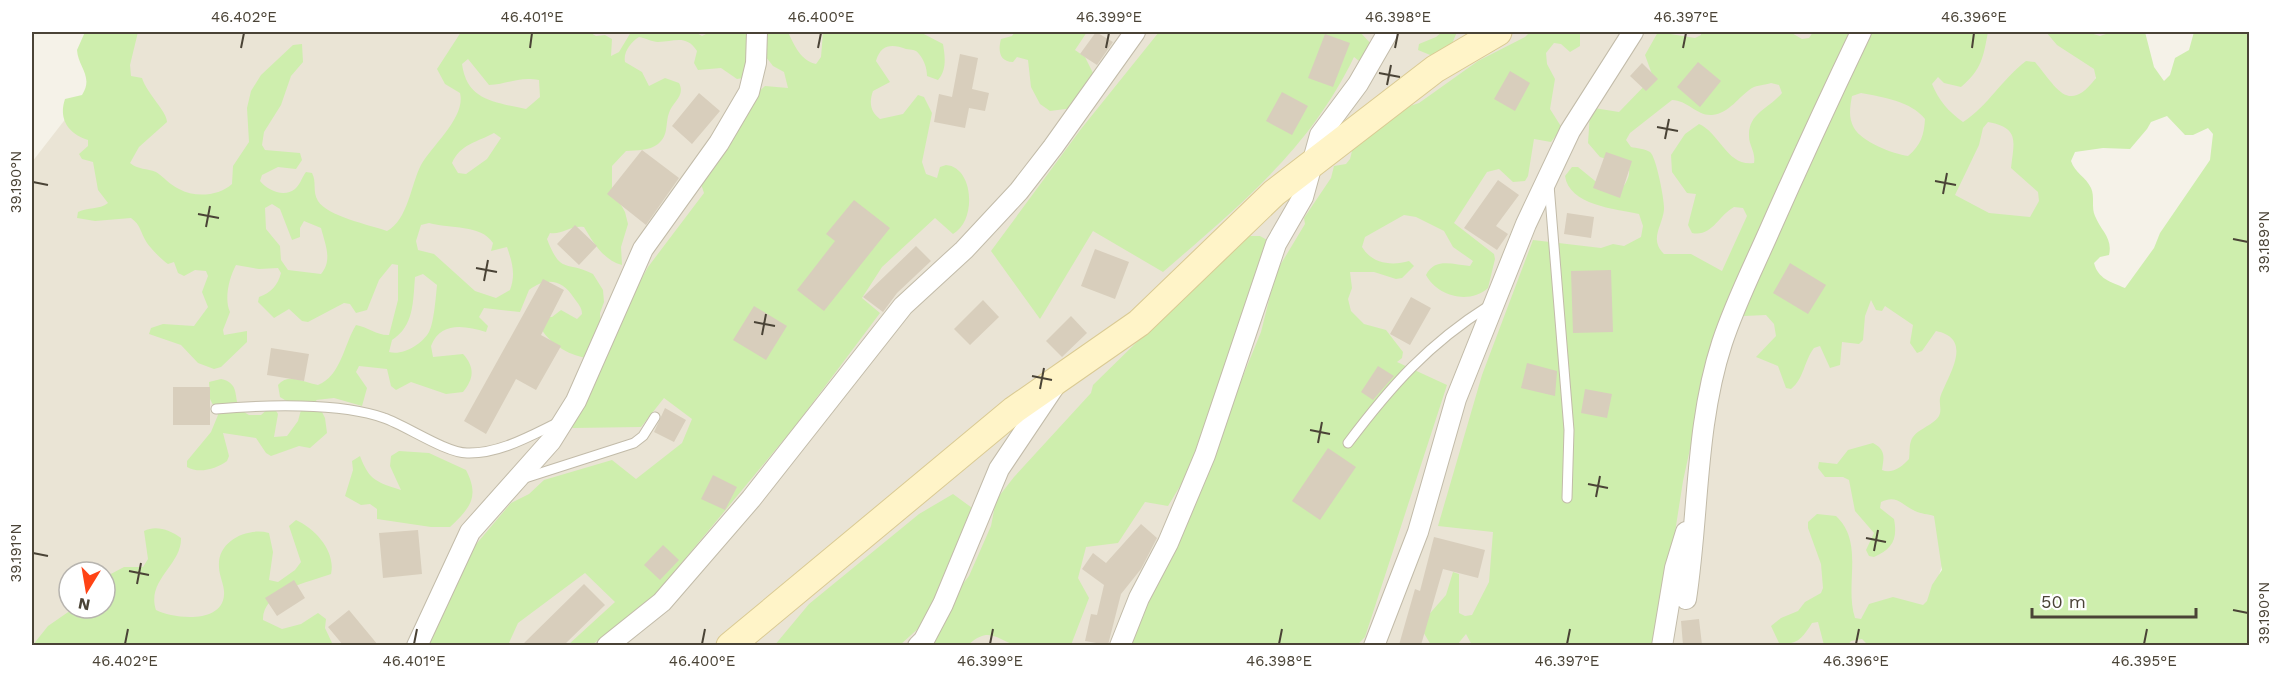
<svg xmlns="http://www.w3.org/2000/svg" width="2281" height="677" viewBox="0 0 2281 677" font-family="'Work Sans',sans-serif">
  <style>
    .residential { fill: #eae4d5; fill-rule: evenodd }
    .green { fill: #ceeead; fill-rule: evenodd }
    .building { fill: #d8cebc }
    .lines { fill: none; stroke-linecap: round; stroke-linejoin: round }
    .lane-casing { stroke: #c2bba9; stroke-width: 11 }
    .street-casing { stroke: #c2bba9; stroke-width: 22 }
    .secondary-casing { stroke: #daca93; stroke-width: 29 }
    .lane { stroke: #fff; stroke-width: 9 }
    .street { stroke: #fff; stroke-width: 20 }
    .secondary { stroke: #fff4c8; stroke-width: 27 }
    .ticks { fill: none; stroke: #4a4336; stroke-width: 2 }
    .neatline { fill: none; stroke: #4a4336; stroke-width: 2 }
    .ticks-label { font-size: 15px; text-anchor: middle; fill: #4a4336 }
  </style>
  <rect width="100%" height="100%" fill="#f5f2e8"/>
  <!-- residential -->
  <path class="residential" d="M133 32H2110L1917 645H32V162ZM69 572H105V608H69Z"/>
  <!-- green -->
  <path class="green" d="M85 32H138L130 65 131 76 142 78C147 94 167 111 167 122L139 147 130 163C138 170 147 168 156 172 164 177 170 185 179 189 195 198 219 196 232 184L233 166 249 142 247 108 251 91 261 75 293 45 302 44 303 62 291 76 281 105 264 132 262 145 265 150 300 153 302 160 296 169 278 167 262 175 260 181C267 190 284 198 295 189 300 185 302 177 306 172L312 173C317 182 312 191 318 201 327 216 370 225 387 231 408 220 411 184 421 165 433 144 466 117 460 93L445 84 437 69 461 32H589L596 36 605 35 612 39 611 56 619 52 631 32H695L702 36 710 32H788C794 45 801 61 816 64L821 57 823 32H920L943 44C945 56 947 70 938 80L927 76C927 68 924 60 919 54 916 49 911 50 906 49 892 44 881 44 876 61L890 82 873 91C869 102 870 112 880 119L903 114 918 95 924 97 932 113 922 162 926 174 937 178 940 167 946 165C974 167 977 221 953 234L935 218 882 267 862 298 880 313 796 425 655 595 592 645H568L615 602 585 573 518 623 508 645H426L467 555 511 503 529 494 544 480 612 460 636 479 682 443 692 419 664 398 641 427 572 428 625 309 648 267 704 193 700 181 757 93 765 86 788 88 784 72 773 66 766 57 743 78 737 79 721 68 698 70 694 63 697 51C686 34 674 42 658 42 652 42 646 38 639 37 631 42 623 52 625 62L642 72 649 86 665 78 679 83C686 96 672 102 669 113 665 124 669 135 658 144 649 151 637 150 626 151L612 166V189L625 212 628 224 621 247 622 265C603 260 593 242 584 227 571 225 562 235 550 233L547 239C561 275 565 260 593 274L603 290 604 302 600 313 601 332 589 358C572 357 551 345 542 330L545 317H552L561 310 577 319 582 314C582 307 578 304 574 298 562 279 546 277 529 290L520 312 484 308 479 317 488 326 486 332C465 326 441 321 431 346L433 357 463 354C475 367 474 379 463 392L446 394 411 382 396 390 391 386 387 369 359 366 356 372 367 388 362 406 334 398 316 400 325 418 327 433 310 448 299 446 271 456 266 453 256 438 223 433 229 456 227 461C216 469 199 474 187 467V461L211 432 218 415 210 399 209 382 221 379C239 383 234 395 239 409L249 415H261L270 407 275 409 278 414 274 437 287 436 298 421 301 410 280 397 278 385C289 372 305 383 318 385 341 376 344 344 356 325 367 327 379 336 389 335L398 300V265L392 264 379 280 367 310 356 313 350 304 344 303 308 322 302 321 289 309 274 318 258 302 259 297C271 293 278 285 281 273L278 268 259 269 236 265C229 278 224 299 230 312L223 330 224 335 247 331V342L221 367 214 369 198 363 181 345 149 334 151 328 163 324 194 326 208 307 202 292 208 276 206 271 195 270 184 276 178 273 174 262 168 264C162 260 151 249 147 243 140 232 141 225 131 218L95 221 77 218 78 212C88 207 99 210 108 203L98 190 93 162 82 159 79 154 88 146V140C69 134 58 120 65 99L82 95C94 77 78 67 77 50ZM468 59 489 85C509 84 519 76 539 80L540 97 526 109C495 102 467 101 462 64ZM494 133 501 138 487 159 466 174 458 173 452 163C460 144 478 142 494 133ZM272 204 280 209 292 240 300 237V228L304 221 321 228C325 244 333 260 321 274L288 270 281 260 280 246 266 229 265 208ZM429 223C450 229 481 224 493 243L491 251 507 247C512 262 516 274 510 290L496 298 475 291 434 254 418 250 416 241 421 225ZM423 274 437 285C436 295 434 323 429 332 422 344 403 356 389 352L392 340C414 326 413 302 415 277Z
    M1015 32H1087L1075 50 1085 57 1096 79 1073 108 1050 111 1040 104 1031 87 1028 60 1017 57 1013 62C999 62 998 50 1001 39L1012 36Z
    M1159 32H1360L1373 46 1363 64 1354 57C1309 150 1240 205 1163 272L1093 231 1040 319 991 251 1081 129Z
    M1442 32H1457L1451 46 1435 57 1418 50 1419 44 1436 37Z
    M1530 32H1580V46L1570 52 1561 44 1554 43 1546 53 1547 64 1555 79 1550 109 1562 128 1551 142 1534 139 1528 176 1525 181 1513 182 1499 169 1487 172 1454 223 1494 254 1495 259 1488 288C1469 305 1437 296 1426 275 1435 257 1454 265 1470 266L1473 261 1453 247 1444 231 1416 217 1404 215 1365 237 1362 247C1372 264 1392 266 1409 261L1414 266 1402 278 1396 279 1374 272H1350L1352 288 1348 299 1351 311 1364 324 1386 330 1403 352 1402 358 1397 362 1447 385 1365 637 1356 646H1124L1157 586 1261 332 1276 272 1305 224 1304 218 1331 178 1334 166 1346 164 1350 159 1353 147 1407 107 1419 103 1478 61 1525 37Z
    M1658 32 1695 38 1701 35V32H1790L1802 39 1809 38 1813 32H1988C1983 58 1982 69 1961 87L1944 83 1938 77 1932 84C1939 101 1948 111 1963 122 1988 106 2002 79 2026 61L2035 62C2057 88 2068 115 2096 78L2094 69 2057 45 2046 32H2087L2100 36 2112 32H2145L2154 67 2164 81 2170 75 2175 58 2189 50 2194 32H2249V645L1869 646 1862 639 1851 641 1848 645H1824L1818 622 1812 623C1803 637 1798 646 1779 643L1771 626 1781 618 1798 611 1805 602 1821 593 1823 588 1821 564 1808 528V522L1817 514 1836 516C1865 543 1844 585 1855 618L1861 619 1869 604 1893 597 1923 605 1927 601 1932 585 1942 570 1934 516C1928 514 1921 514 1915 511 1902 505 1897 494 1881 502L1880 508 1894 519C1898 540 1892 549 1874 557L1869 556 1866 550 1874 533 1855 511 1849 480 1843 477H1825L1818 468 1819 462 1837 464 1848 450 1873 443C1886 450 1884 457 1882 470 1892 474 1902 467 1909 459 1910 453 1909 446 1911 441 1915 429 1932 427 1939 416 1942 410 1939 404 1940 398 1946 378 1976 339 1936 331L1922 351 1917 353 1910 343 1913 325 1885 306 1882 311 1876 310 1871 300 1865 316 1863 340 1859 344 1842 342 1840 365 1830 368 1820 346 1814 348C1804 361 1804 379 1791 389L1786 388 1778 366 1756 357 1776 336 1774 324 1766 315 1744 316V310L1715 334 1683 481 1663 609 1661 645H1472L1466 634 1457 645H1431L1422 630 1425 619 1446 595 1453 572 1459 574V613L1465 616 1472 615 1489 582 1493 532 1438 526 1482 375 1533 240 1601 248 1613 244 1624 246 1641 237 1643 226 1639 214C1615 209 1569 205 1565 176L1572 167H1578L1600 185 1623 187C1628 180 1631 173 1628 166L1600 157 1588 143 1590 113 1594 108 1619 112 1653 77 1645 55ZM1771 83 1779 85 1782 93C1770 108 1748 113 1749 136 1749 146 1756 152 1754 163 1727 167 1720 133 1699 124L1685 134 1671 155 1672 172 1687 193 1696 194 1688 225 1692 233C1712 237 1718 216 1734 207L1743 208 1747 216 1722 271 1691 254H1664C1649 239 1662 227 1664 210 1665 202 1656 156 1650 152 1645 149 1636 148 1631 147L1626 140 1630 133 1672 100C1687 100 1697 116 1712 115 1730 113 1738 97 1752 88 1757 85 1765 85 1771 83ZM1861 93C1882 97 1911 101 1925 119 1924 135 1921 145 1908 156 1893 154 1862 142 1854 128 1848 117 1850 107 1852 96ZM2167 116 2185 135H2193L2208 128 2213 134 2210 160 2160 233 2154 248 2125 288C2111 282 2098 279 2094 263L2100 257 2109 255C2113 238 2101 231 2095 216 2091 208 2095 196 2091 188 2086 177 2075 173 2071 161L2075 152 2103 148 2130 149 2147 129 2151 122ZM1988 122C2020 128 2014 141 2011 168L2038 192 2039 201 2030 217 1989 213 1955 195 1979 145 1983 128Z
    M1245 236H1260L1267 240 1191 468 1168 506 1145 502 1118 543 1086 547 1078 578 1089 598 1071 645C1054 645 1037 646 1019 645 999 644 992 623 968 645H929L931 617 900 645 774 646 809 604 919 514 953 494 979 513 958 590 969 576 991 526 996 500 1014 477 1091 393 1093 385Z
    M399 451 429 453 466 470C480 497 470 508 450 527H431L377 519V509L370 504 361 505 345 496 353 470 352 461 360 456C369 480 376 482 401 490L390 466 391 456Z
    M296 520C316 529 336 552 331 574 309 582 262 591 263 620L282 629 301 624 318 613 326 619 325 628 333 645 32 646 48 626 74 608H105L107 576 124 567H143L148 559 144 531C156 525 170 530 181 538 182 565 146 580 156 610 174 619 222 624 224 595 225 586 219 576 219 567 217 541 247 527 269 533L273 552 269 580 278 582 295 570 301 562 289 526Z"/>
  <!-- building -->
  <path class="building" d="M1096 32 1113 42 1097 65 1080 54Z
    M1325 34 1350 43 1333 87 1308 78Z
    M960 54 978 58 972 89 989 93 985 111 969 108 965 128 934 122 939 94 952 97Z
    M1698 62 1721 81 1700 107 1677 87Z
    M1642 63 1658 79 1646 91 1630 76Z
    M1510 71 1530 83 1515 111 1494 99Z
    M1282 92 1308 106 1292 135 1266 121Z
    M699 93 720 111 692 144 672 126Z
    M642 150 679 178 646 225 607 194Z
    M1606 152 1632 161 1620 198 1593 188Z
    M1498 180 1519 195 1496 226 1508 234 1497 250 1464 228Z
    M854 200 890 228 824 311 797 290 835 241 826 234Z
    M1567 213 1594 217 1591 238 1564 234Z
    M575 225 597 246 579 265 557 244Z
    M916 246 931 261 897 293 883 312 863 297Z
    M1095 249 1129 262 1115 299 1081 286Z
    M1790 263 1826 285 1808 314 1773 293Z
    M1611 270 1613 332 1573 333 1571 271Z
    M543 279 564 290 541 335 561 346 536 390 516 379 486 434 464 421Z
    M1411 297 1431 308 1410 345 1390 334Z
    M983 300 999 317 970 345 954 329Z
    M754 306 787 326 766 360 733 340Z
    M1071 316 1087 333 1062 357 1046 341Z
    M271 348 309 354 304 381 267 375Z
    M1527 363 1557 371 1555 396 1521 388Z
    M1378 366 1394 376 1373 400 1361 392Z
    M173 387H210V425H173Z
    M1585 389 1612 394 1607 418 1581 413Z
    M665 408 686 420 674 442 654 432Z
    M1328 448 1356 467 1320 520 1292 501Z
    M713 475 737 487 725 510 701 499Z
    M1141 524 1157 538 1141 569 1121 594 1108 645 1085 641 1091 614 1097 615 1104 585 1082 569 1093 553 1106 563Z
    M418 530 422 574 383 578 379 533Z
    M1434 537 1485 550 1478 578 1443 569 1421 645H1399L1415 589 1420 591Z
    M663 545 679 560 660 580 644 565Z
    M294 580 305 598 277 616 265 598Z
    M584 584 605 605 564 645H522Z
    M349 610 378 645H343L328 627Z
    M1699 619 1702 645H1683L1681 621Z"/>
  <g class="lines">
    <defs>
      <path id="lane" d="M1549 185 1569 430 1567 498
        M216 409C262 405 340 402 384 418 405 425 446 453 467 453 499 454 530 436 557 423
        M1348 443C1391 386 1428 344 1490 305
        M525 478 634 443 643 436 655 417"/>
      <path id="street" d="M1686 599C1699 514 1695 426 1722 343 1734 306 1752 270 1768 234 1798 166 1829 99 1861 32
        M417 646 470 532 551 441 576 401 643 249 719 143 749 92 756 63 757 32
        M607 646 662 602 751 499 903 306 964 250 1019 191 1053 147 1135 32
        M918 646 924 640 943 604 999 469 1054 387
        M1120 646 1139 598 1168 543 1205 455 1276 244 1303 197 1320 135 1358 84 1388 32
        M1374 646 1418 532 1456 399 1526 224 1570 131 1633 32
        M1662 646 1675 568 1686 532"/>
      <path id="secondary" d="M730 646 1014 410 1139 323 1274 193 1435 69 1498 32"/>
    </defs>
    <!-- lane casing -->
    <use href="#lane" class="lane-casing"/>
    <!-- street casing -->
    <use href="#street" class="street-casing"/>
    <!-- secondary casing -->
    <use href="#secondary" class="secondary-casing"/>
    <!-- lane -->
    <use href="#lane" class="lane"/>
    <!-- street -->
    <use href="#street" class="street"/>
    <!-- secondary -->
    <use href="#secondary" class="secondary"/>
  </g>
  <!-- ticks -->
  <path class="ticks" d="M241 48 244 33M530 48 532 33M818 48 821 33M1106 48 1109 33M1395 48 1398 33M1683 48 1686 33M1972 48 1974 33M1379 73 1400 77M1387 85 1391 65M1657 127 1678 131M1665 139 1669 119M1935 181 1956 185M33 182 48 185M1943 194 1947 173M198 214 219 218M206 227 210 206M2233 239 2248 242M476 268 497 272M484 281 488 260M754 322 775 326M762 335 766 314M1032 376 1052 380M1040 389 1044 368M1310 430 1330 434M1318 443 1322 422M1588 484 1608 488M1596 497 1600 476M1866 538 1886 542M1874 551 1878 530M33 553 48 556M129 571 149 575M137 584 141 563M2233 610 2248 613M125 644 128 629M414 644 417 629M702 644 705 629M990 644 993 629M1279 644 1282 629M1567 644 1570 629M1856 644 1859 629M2144 644 2147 629"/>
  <!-- border -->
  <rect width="2281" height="677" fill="none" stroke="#ffffff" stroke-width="66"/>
  <!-- north arrow -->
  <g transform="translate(87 590) rotate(191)"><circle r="28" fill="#ffffff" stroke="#b7b4af" stroke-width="1.5"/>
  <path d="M0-4.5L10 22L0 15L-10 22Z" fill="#ff4315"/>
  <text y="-9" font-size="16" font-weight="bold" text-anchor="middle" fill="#4a4336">N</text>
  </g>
  <!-- scale -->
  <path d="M2032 608v9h164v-9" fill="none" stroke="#4a4336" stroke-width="3"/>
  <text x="2041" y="608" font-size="18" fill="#4a4336" stroke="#ffffff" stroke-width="4.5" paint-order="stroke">50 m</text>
  <rect x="33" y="33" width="2215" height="611" class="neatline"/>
  <g class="ticks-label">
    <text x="244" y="22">46.402°E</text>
    <text x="532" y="22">46.401°E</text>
    <text x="821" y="22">46.400°E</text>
    <text x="1109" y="22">46.399°E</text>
    <text x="1398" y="22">46.398°E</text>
    <text x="1686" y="22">46.397°E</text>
    <text x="1974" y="22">46.396°E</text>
    <text transform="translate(16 182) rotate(-90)" y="5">39.190°N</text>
    <text transform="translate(2264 242) rotate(-90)" y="5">39.189°N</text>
    <text transform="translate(16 553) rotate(-90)" y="5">39.191°N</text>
    <text transform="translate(2264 613) rotate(-90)" y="5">39.190°N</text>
    <text x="125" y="666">46.402°E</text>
    <text x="414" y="666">46.401°E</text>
    <text x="702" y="666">46.400°E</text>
    <text x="990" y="666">46.399°E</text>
    <text x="1279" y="666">46.398°E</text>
    <text x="1567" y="666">46.397°E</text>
    <text x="1856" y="666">46.396°E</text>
    <text x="2144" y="666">46.395°E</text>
  </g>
</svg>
